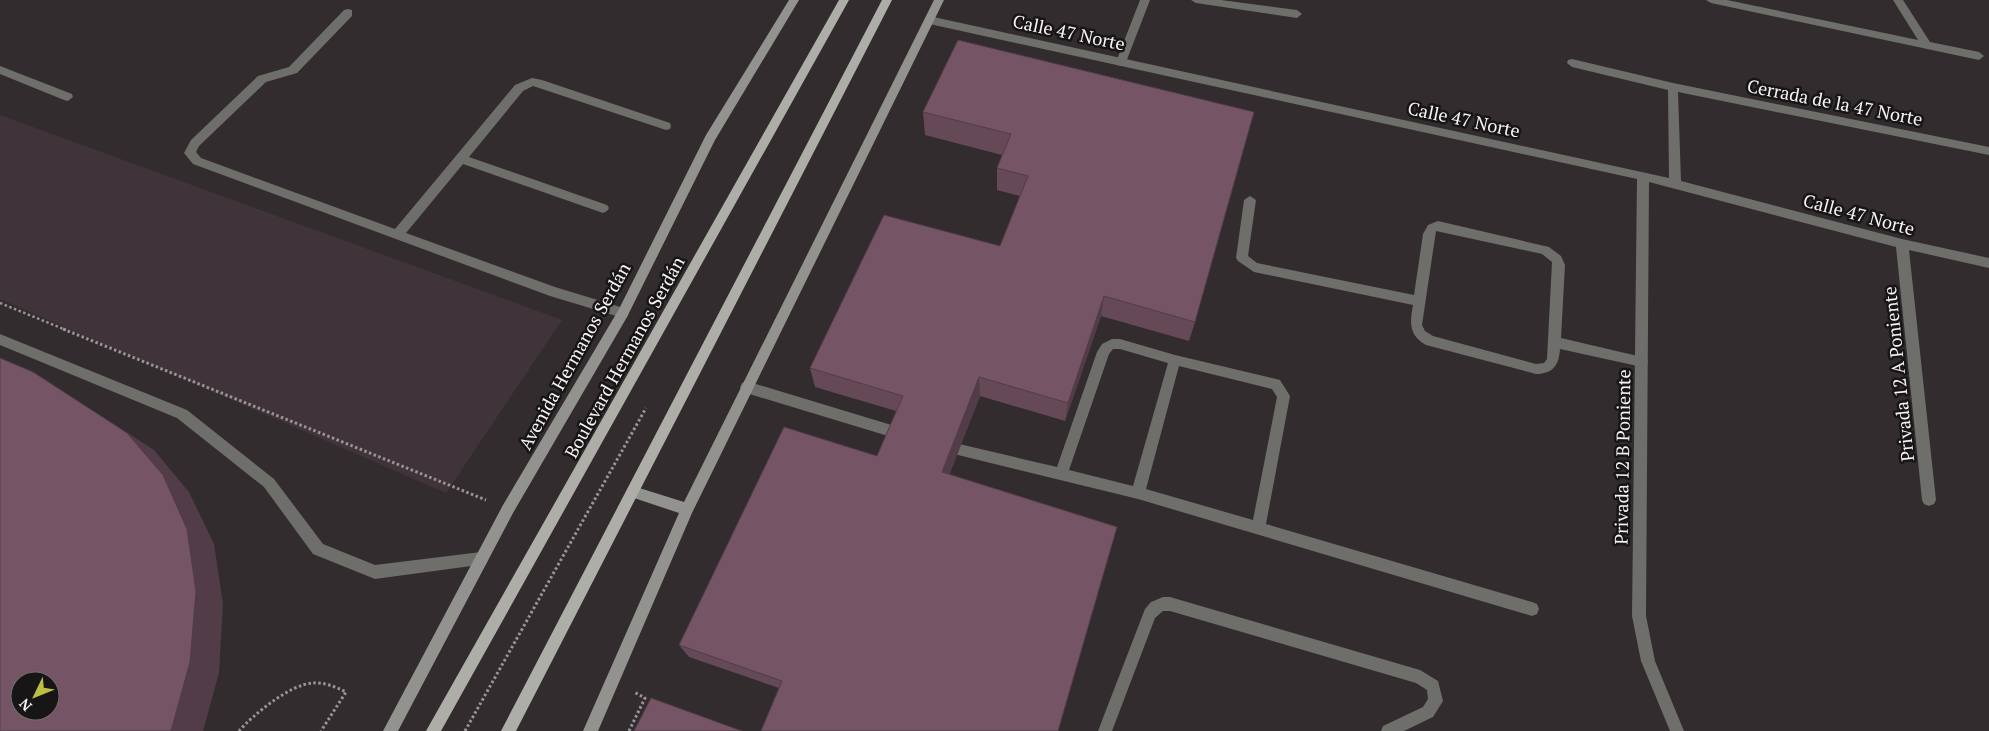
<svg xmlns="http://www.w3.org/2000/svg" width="1989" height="731" viewBox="0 0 1989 731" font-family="'PT Serif',serif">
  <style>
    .built { fill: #40343a }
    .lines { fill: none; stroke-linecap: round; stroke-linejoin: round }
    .path-far1 { stroke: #999497; stroke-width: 2.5; stroke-dasharray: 2.5 2.5; stroke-linecap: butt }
    .path { stroke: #999497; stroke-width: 3; stroke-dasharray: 2.5 2.5; stroke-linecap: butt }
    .service { fill: #6e6e6b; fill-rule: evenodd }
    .minor { fill: #6e6e6b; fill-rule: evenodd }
    .secondary { fill: #92928e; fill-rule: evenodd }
    .primary { fill: #adaea8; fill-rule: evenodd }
    .wall { fill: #654957 }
    .shaded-wall { fill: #523c47 }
    .building { fill: #755565; stroke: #523c47; fill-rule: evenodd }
    .labels { text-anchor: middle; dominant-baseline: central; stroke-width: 5; stroke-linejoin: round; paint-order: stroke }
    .street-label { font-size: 18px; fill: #f8f4f6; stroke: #181517 }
  </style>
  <rect width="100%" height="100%" fill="#322c2f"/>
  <!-- built -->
  <path class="built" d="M0 115 562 320 446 493 0 299Z"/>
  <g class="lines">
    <!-- path-far1 -->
    <path class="path-far1" d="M0 303 66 330"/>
    <!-- path -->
    <path class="path" d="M63 329 486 500
      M239 731C253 715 290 684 313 683 324 682 336 687 346 692L321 731
      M465 731 646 408
      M629 731 645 698 634 692"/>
    <!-- service -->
    <path class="service" d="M1140 0H1150L1126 62 1121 66 1117 65 1116 62Z
      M1191 0H1221L1297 10 1302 14 1297 18 1196 3Z
      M1706 0H1727L1918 40 1893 0H1903L1930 42 1979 52 1984 56 1979 60 1711 3Z
      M348 9 352 10V16L297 73 266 82 199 146 196 152 201 158 395 229 515 85 532 78 542 80 670 123 671 126 670 129 666 130 533 86 523 91 469 157 607 205 609 208 607 211 603 213 463 164 406 233 555 287 627 309 629 313 627 317 623 318 550 296 193 164 184 153 191 140 258 76 289 67 344 10Z
      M0 66 72 94 73 97 68 101 64 100 0 74Z
      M1250 196 1256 200 1248 256 1257 263 1414 295 1423 234 1428 225 1438 221 1549 247 1561 256 1565 265 1561 338 1642 357 1646 358 1648 362 1646 366 1642 367 1560 349C1559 365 1553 374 1536 374L1426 345C1408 335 1410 322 1413 305L1254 272 1238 261 1236 258 1244 200ZM1436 231 1542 254 1552 262 1547 359 1544 363 1536 364 1433 336 1425 331 1422 325Z
      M0 334 187 410 274 479 323 544 375 565 481 552 486 554 488 559 486 564 375 579 313 554 264 487 177 418 0 345Z
      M1112 339H1120L1175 355 1280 380 1290 396 1266 524 1532 602 1537 604 1539 609 1537 614 1532 616 1138 499 954 454 952 450 954 446 959 444 1057 467 1097 352 1102 344ZM1113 349H1120L1168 363 1133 486 1069 470 1109 354ZM1179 366 1272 389 1277 397 1253 520 1146 489Z
      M746 381 898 427 903 429 904 433 903 437 898 439 746 393 742 391 740 387 742 383Z
      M1163 597H1170L1420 670 1438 681 1443 701 1433 717 1404 731H1381L1383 726 1423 707 1428 699 1427 690 1416 683 1170 611H1163L1155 618 1112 731H1098L1145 609 1151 602Z"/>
    <!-- minor -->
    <path class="minor" d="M929 16 1669 178 1668 90 1572 67 1567 63 1568 60 1572 59 1673 83 1989 147V155L1678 92 1681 181 1902 239 1989 258V268L1909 250 1936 500 1934 504 1929 506 1924 504 1922 500 1896 247 1649 182 1646 616 1655 661 1684 731H1670L1641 661 1632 616 1637 179 925 23V17Z"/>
    <!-- secondary -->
    <path class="secondary" d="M789 0H799L715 140 627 317 513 513 398 731H383L503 505 619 309 706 135Z
      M934 0H944L692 513 598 731H583L679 513 628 496 626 492 628 488 633 486 684 502Z"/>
    <!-- primary -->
    <path class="primary" d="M839 0H849L441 731H426Z
      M882 0H892L516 731H501Z"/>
  </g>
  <!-- wall -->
  <path class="wall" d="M958 40 1195 322 1189 341 1101 316 1065 421 980 396 949 474 1117 527 1058 731H761L779 688 689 657 679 645 877 456 896 411 815 387 810 368 1000 246 1020 196 997 190V168L1002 155 925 135 923 112Z"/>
  <!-- shaded-wall -->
  <path class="shaded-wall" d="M1104 296 1101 316 1065 421 1068 403Z
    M33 372 154 450 189 492 214 544 223 604 219 673 203 731H171Z
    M979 377 980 396 944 489 942 472Z"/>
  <!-- building -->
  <path class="building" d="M958 40 1254 112 1195 322 1104 296 1068 403 979 377 942 472 1117 527 1058 731H761L782 681 679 645 784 427 877 456 903 396 810 368 884 215 1000 246 1028 176 997 168 1011 134 923 112Z
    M0 358 33 372 127 433 163 475 187 529 196 591 190 662 171 731H0ZM20 681H50V711H20Z
    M651 698 742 731H634Z"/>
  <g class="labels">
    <!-- street labels -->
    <g class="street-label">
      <text transform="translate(1069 32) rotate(12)">Calle 47 Norte</text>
      <text transform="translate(1835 102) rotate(11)">Cerrada de la 47 Norte</text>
      <text transform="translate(1464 119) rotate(12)">Calle 47 Norte</text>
      <text transform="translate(1859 214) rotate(15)">Calle 47 Norte</text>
      <text transform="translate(574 356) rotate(-61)">Avenida Hermanos Serdán</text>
      <text transform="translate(624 357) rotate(-61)">Boulevard Hermanos Serdán</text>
      <text transform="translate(1898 374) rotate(-96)">Privada 12 A Poniente</text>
      <text transform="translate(1622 457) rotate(-89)">Privada 12 B Poniente</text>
    </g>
  </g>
  <!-- north arrow -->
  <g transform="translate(35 696) rotate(227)"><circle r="24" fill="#181517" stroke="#726e70"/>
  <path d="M0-4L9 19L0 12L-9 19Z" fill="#bbc044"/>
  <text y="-8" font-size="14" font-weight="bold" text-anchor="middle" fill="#f8f4f6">N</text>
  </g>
</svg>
